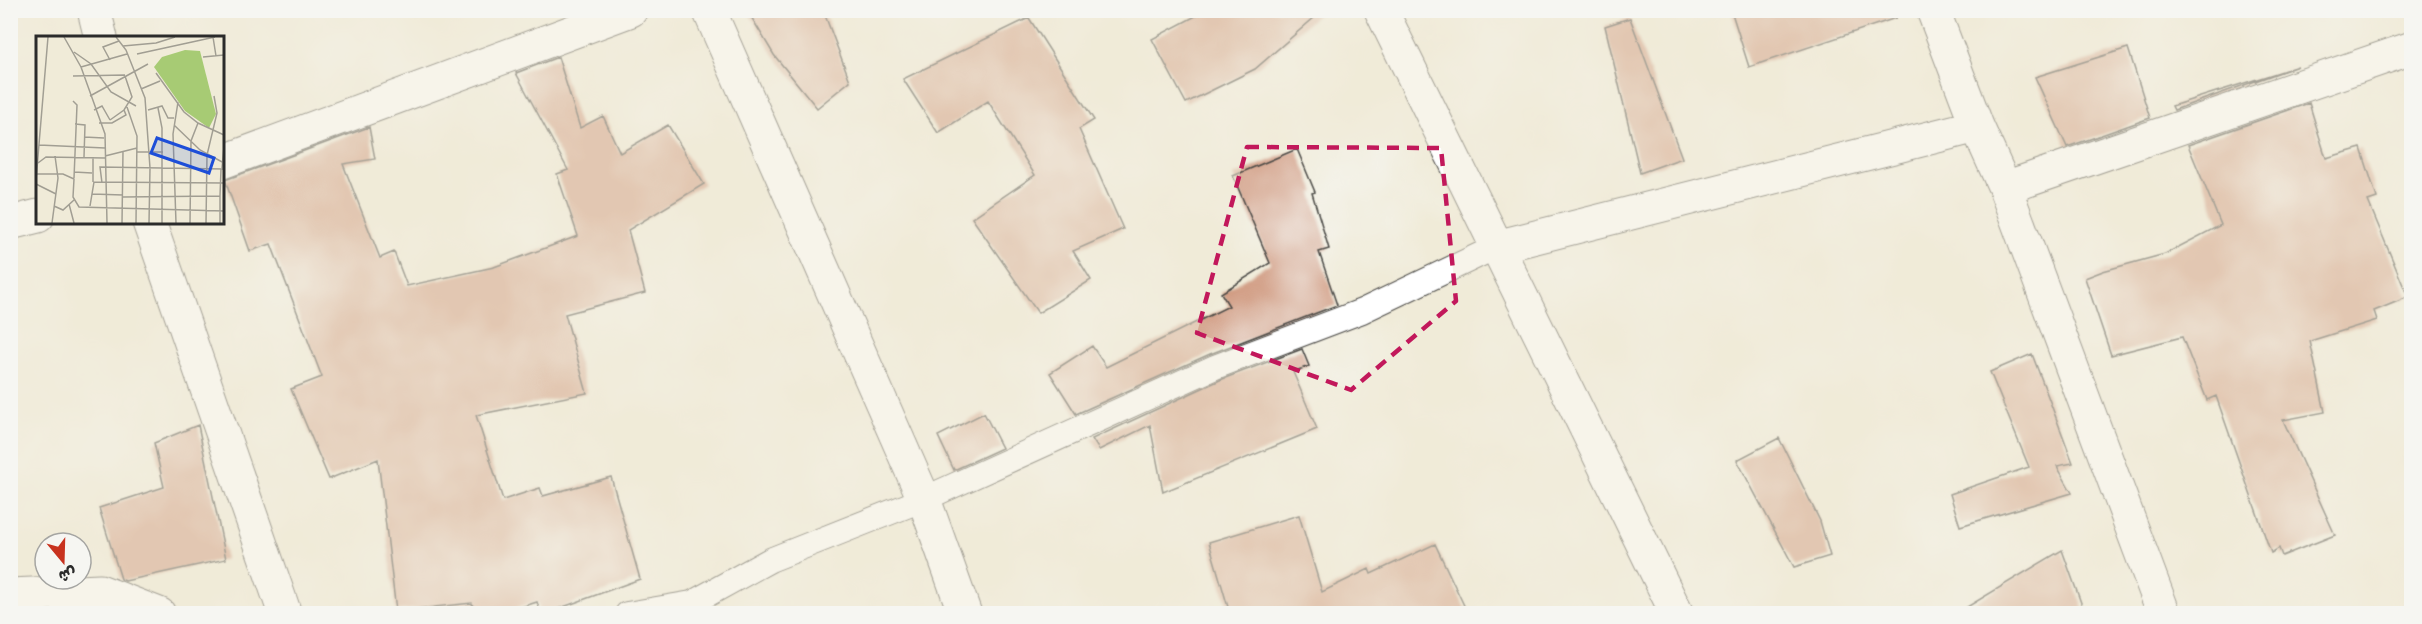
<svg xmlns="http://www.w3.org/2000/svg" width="2422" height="624" viewBox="0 0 2422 624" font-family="'Architects Daughter','Playpen Sans Arabic',sans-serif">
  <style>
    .building { fill: #d19c83 }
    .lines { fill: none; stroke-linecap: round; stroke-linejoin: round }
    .lane-casing { stroke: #494845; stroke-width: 26 }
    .street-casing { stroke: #494845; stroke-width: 35 }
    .lane { stroke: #fff; stroke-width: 24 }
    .street { stroke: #fff; stroke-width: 33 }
    .marked { fill: none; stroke: #c2185b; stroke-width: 4.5; stroke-dasharray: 12 8; stroke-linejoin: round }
    .inset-road { fill: none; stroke: #a19e93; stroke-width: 1.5 }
    .view { fill: #1d4ed8; fill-opacity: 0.15; stroke: #1d4ed8; stroke-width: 3 }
    .inset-edge { fill: none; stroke: #2b2b2b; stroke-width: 3 }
  </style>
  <rect width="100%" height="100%" fill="#f6f6f2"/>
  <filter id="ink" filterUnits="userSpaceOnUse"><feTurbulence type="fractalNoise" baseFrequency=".0167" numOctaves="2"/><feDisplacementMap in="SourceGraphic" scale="12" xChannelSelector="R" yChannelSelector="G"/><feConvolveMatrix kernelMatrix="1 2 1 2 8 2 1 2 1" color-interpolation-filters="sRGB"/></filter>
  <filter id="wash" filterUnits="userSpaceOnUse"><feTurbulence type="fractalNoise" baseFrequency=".008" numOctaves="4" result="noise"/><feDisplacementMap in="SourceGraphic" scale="24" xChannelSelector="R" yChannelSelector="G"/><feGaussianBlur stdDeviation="1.35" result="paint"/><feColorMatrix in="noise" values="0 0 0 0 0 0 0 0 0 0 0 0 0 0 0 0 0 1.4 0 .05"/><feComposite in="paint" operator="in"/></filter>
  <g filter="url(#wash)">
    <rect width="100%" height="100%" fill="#f0ebd8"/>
    <g id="blocks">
      <!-- building -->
      <path class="building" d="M747 10H823L850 81 817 108 774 55Z
        M1207 10H1323L1255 69 1186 103 1152 39Z
        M1731 10H1895L1896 18 1749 67Z
        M1029 18 1094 120 1079 129 1123 229 1073 251 1091 280 1038 313 972 218 1035 175 988 101 938 133 903 79Z
        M1630 18 1682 158 1640 173 1605 26Z
        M2128 48 2150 118 2067 147 2035 77Z
        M558 57 580 128 603 116 620 153 668 125 704 184 628 230 645 293 565 314 587 393 476 415 503 500 540 488 543 496 611 477 640 579 544 614H541L537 602 499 614H475L472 603 396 611 378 459 329 479 291 389 322 377 271 244 250 251 225 180 369 127 375 159 343 164 380 258 394 252 407 286 494 267 578 236 557 174 568 170 516 73Z
        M2298 66 2174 110 2172 106Z
        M2309 103 2326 158 2361 148 2377 198 2368 201 2408 297 2374 311 2377 320 2310 341 2325 412 2283 420 2335 535 2282 556 2279 548 2271 553 2216 396 2207 400 2182 337 2111 355 2085 278 2103 271 2165 254 2221 225 2188 145Z
        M1297 149 1315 192 1312 193 1329 249 1319 252 1337 305 1210 354 1076 414 1050 373 1092 346 1106 367 1229 306 1221 293 1270 263 1233 176Z
        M1302 349 1309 366 1293 372 1317 429 1163 492 1150 425 1099 450 1092 439 1220 380Z
        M2032 354 2073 463 2057 466 2072 493 1960 526 1950 494 2029 467 1990 372Z
        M984 413 1002 448 954 470 938 436Z
        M198 425 226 559 125 581 121 579 99 508 164 487 154 443Z
        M1779 438 1820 521 1830 556 1794 567 1737 460Z
        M1299 515 1322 592 1369 569 1371 574 1435 544 1468 614H1230L1209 542Z
        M2062 550 2085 614 1957 613Z"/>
    </g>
  </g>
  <g filter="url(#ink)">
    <use href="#blocks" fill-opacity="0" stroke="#494845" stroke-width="1.5"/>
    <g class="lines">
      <defs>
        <path id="lane" d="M627 614 692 603 770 560 924 499 1215 367 1362 311 1496 247"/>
        <path id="street" d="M94 10 101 38
          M709 10 924 499 965 614
          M1381 10 1677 614
          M1933 10 1977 126 2005 188 2164 614
          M222 162 631 10
          M2005 188 2412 48
          M149 222 285 614
          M10 223 38 216
          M1496 247 1977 126
          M10 595 100 591 159 614"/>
      </defs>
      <!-- lane casing -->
      <use href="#lane" class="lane-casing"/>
      <!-- street casing -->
      <use href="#street" class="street-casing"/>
      <!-- lane -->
      <use href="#lane" class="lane"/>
      <!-- street -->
      <use href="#street" class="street"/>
    </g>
  </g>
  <!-- marked area -->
  <path d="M0 0H2422V624H0ZM1247 147 1441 148 1456 301 1351 390 1197 333Z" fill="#f0ebd8" fill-opacity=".55" fill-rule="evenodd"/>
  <path class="marked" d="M1247 147 1441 148 1456 301 1351 390 1197 333Z"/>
  <!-- overview -->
  <g transform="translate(36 36)">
    <rect width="188" height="188" fill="#f0ebd8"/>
    <path d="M149 14 164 15 180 78 173 92 149 75 118 31 126 21Z" fill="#a7cb74"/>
    <path class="inset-road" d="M28 1 45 31 69 98 71 187M80 1 90 14 109 62 114 132M177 1 180 20M87 10 120 7 139 1M38 16 55 28 75 56 100 70M101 18 179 1M167 21 188 19M74 24 67 11 83 5M45 31 91 18M120 37 148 76 162 87 188 99M37 40 89 39M105 53 124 45M54 60 112 28M37 65 41 69 38 142M91 71 101 100 100 187M122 72 126 92V187M58 74 66 70 74 84M112 74 126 70 132 82H138M74 84 88 74 96 61 89 40M63 87H76L90 79 88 74M39 88 49 89 48 121M138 89 164 114 188 127M48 101 68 102M3 109 69 112M101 116H127M69 120 101 112M57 121V146M2 127 10 121 69 122M186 132 188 111M38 136 56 137M1 138H27L38 143 37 161 43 171 188 175M0 144 12 1M66 147 64 131 188 133M0 148 20 158M56 158 87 159M184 160 185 133M87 161 184 160V187M33 168 38 187M18 170 27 174 38 164M54 170 58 146 188 147M16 187 22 142 19 120M86 187 87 115M113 187 114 132M140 187 137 98 142 66M154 187 155 105 162 87M170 187 171 119 181 77 178 60"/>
    <path class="view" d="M121 102 178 122 173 137 115 117Z"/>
    <rect width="188" height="188" class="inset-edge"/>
  </g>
  <!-- margin -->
  <rect width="2422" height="624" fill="none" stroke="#f6f6f2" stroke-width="36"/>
  <!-- north arrow -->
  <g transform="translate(63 561) rotate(161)"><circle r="28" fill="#f6f6f2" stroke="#a5a5a2" stroke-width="1.5"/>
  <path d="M0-4.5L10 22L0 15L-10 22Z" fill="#c8321e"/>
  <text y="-9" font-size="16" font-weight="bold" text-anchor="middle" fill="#2b2b2b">ش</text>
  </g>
</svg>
